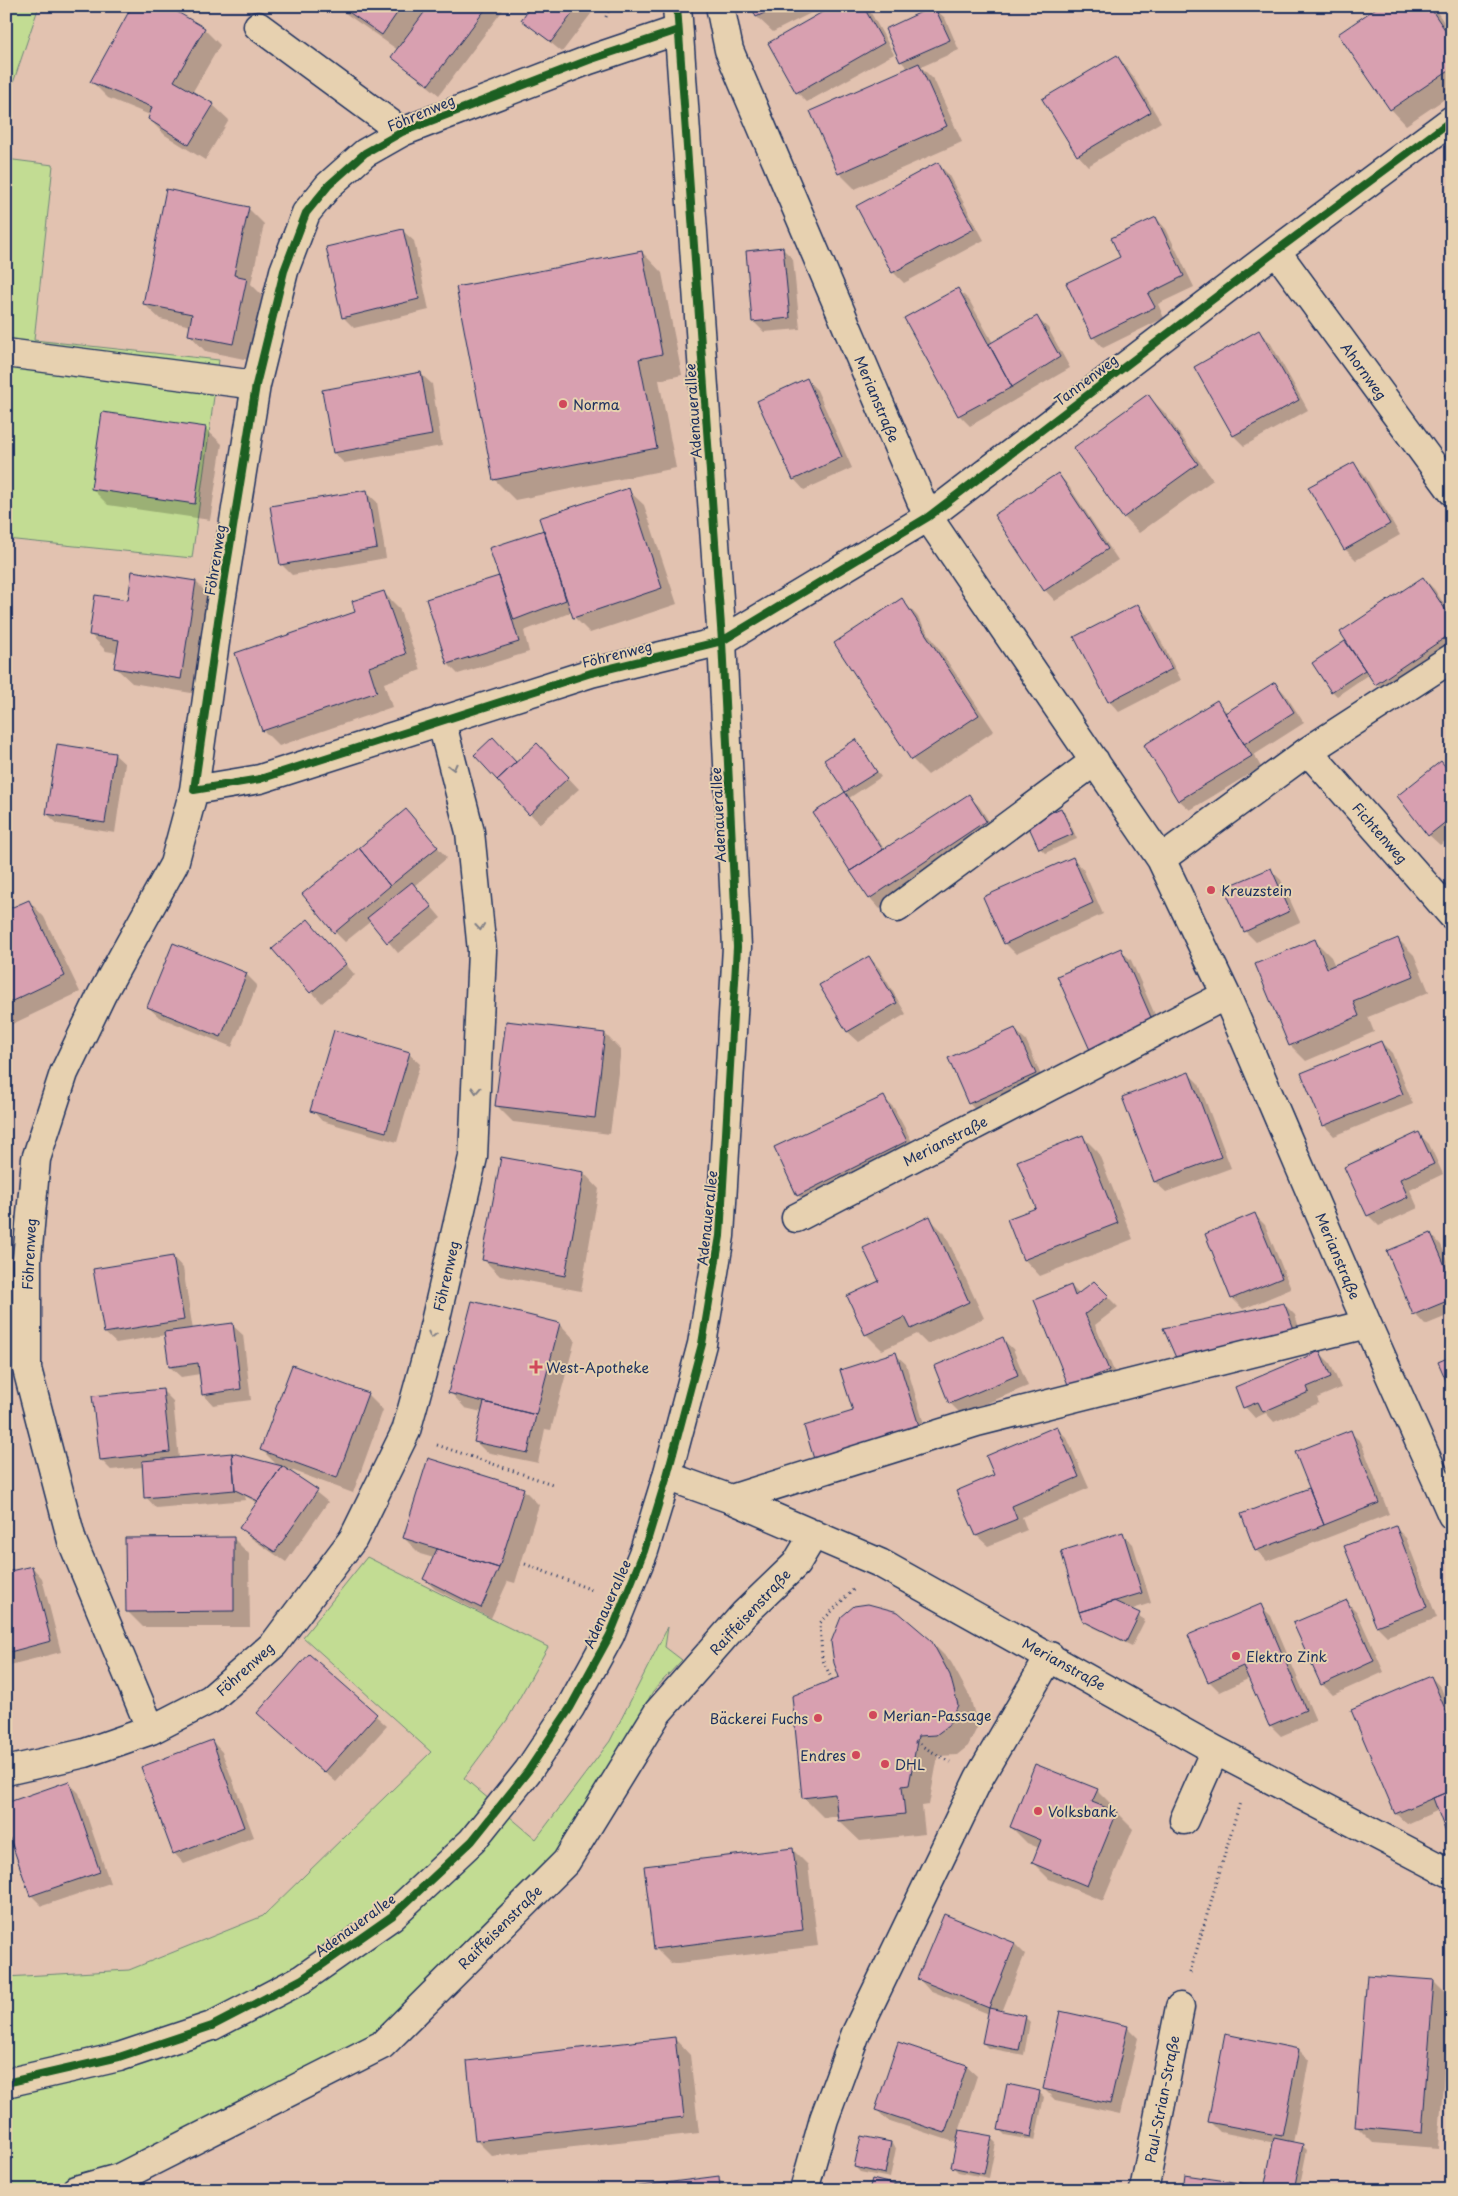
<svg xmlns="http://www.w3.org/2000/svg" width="1458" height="2196" viewBox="0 0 1458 2196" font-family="'Playpen Sans',sans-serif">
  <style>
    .green { fill: #c2dc93; stroke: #6e8678 }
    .shadow { fill: #0003 }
    .building { fill: #d8a0b0; stroke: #1b2f5e }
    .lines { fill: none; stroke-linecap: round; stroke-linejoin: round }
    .minor-casing { stroke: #1b2f5e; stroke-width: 31 }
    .major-casing { stroke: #1b2f5e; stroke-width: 31 }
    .path { stroke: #1b2f5e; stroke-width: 3; stroke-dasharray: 1 4; stroke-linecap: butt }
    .minor { stroke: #e7d1b0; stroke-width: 28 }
    .major { stroke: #e7d1b0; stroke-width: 28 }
    .cycleway-casing { stroke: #e7d1b0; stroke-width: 11 }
    .cycleway { stroke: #1b5e20; stroke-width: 8 }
    .oneway { stroke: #818087 }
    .poi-dot { fill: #d1495b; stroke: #e7d1b0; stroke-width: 2 }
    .labels { text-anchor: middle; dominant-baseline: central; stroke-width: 4; stroke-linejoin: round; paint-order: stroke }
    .street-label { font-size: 14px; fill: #1b2f5e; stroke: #e7d1b0 }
    .poi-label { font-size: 14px; fill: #1b2f5e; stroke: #e7d1b0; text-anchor: start }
  </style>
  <rect width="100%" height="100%" fill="#e2c2b0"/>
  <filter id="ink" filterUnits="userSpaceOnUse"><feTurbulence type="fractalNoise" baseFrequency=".02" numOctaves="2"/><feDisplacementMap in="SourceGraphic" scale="10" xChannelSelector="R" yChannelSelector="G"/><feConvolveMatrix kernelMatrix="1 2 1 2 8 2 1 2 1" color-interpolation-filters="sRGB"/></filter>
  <g filter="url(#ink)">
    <!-- green -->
    <path class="green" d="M6 6H39L6 104Z
      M6 159 53 165 34 340 219 360 192 558 6 539Z
      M367 1557 548 1647 507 1720 464 1778 536 1839 610 1741 668 1627 665 1647 682 1660 653 1691 601 1787 554 1855 382 2045 76 2190H6V1977L129 1970 263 1916 431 1752 303 1637Z"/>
    <!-- shadow -->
    <path class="shadow" d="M335 6H506L439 95 392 57 398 50Z
      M533 6H597L562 52 523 20Z
      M752 6H825L773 32 757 17Z
      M835 6H867L894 54 807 102 797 92Z
      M1381 6H1433L1452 34V94L1406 125 1391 109Z
      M934 8 945 18 959 50 921 67 934 80 962 142 855 189 839 173 908 69 901 61Z
      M204 29 220 45 192 93 213 105 229 120 205 160 165 135 149 119 150 115 108 98 92 82Z
      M1117 56 1127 67 1161 122 1088 166 1078 155Z
      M938 164 948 174 984 240 904 283 893 272Z
      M248 208 264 224 251 284 262 295 249 360 205 351 190 335 191 326 160 319 144 304Z
      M1156 218 1166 229 1194 287 1158 304 1164 318 1103 348 1093 337 1122 258Z
      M403 231 414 241 429 310 354 328 343 317Z
      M783 249 793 259 800 329 764 332 753 321Z
      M642 252 662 273 682 375 659 380 676 468 515 500 494 479Z
      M958 290 969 300 993 343 1037 318 1048 328 1070 368 970 426 959 415 906 318Z
      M1259 332 1270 342 1308 410 1244 446 1234 436Z
      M421 374 432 384 442 446 344 463 334 453Z
      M807 380 817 390 852 468 804 490 794 479Z
      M1148 396 1164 412 1213 480 1139 533 1124 517Z
      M206 429 222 444 210 520 108 505 92 489Z
      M1353 463 1364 474 1400 535 1356 560 1345 549 1310 488Z
      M1058 474 1068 485 1118 560 1055 601 1045 590Z
      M628 490 644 505 677 604 590 633 574 617 572 612 524 631 529 652 458 674 448 664 500 576 545 531Z
      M366 492 377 502 386 558 292 575 281 564Z
      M1423 578 1434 589 1452 616V651L1386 694 1369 674 1337 696 1332 691 1345 642 1350 646Z
      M196 582 212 598 197 694 132 683 116 668 118 653 106 651 91 635 129 602Z
      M383 592 399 608 421 670 384 683 392 707 279 746 263 730 357 613Z
      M902 600 917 616 994 731 928 775 912 759Z
      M1138 605 1148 616 1181 680 1119 712 1109 701Z
      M1275 683 1285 694 1304 723 1254 755 1261 767 1190 810 1179 800 1217 702 1228 713Z
      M493 739 516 763 547 755 579 789 540 824 476 756Z
      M856 741 881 777 849 798 885 850 968 796 979 806 996 832 880 909 870 898 814 814 847 793 826 760Z
      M114 754 125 764 115 833 58 824 47 814Z
      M1441 763 1452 774V836L1440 845 1429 835Z
      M1061 809 1066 814 1077 839 1045 853 1040 848Z
      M406 811 447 858 414 886 441 918 398 953 371 921 345 942 335 932Z
      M1073 858 1083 869 1103 914 1016 954 1005 943Z
      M1270 869 1281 880 1300 922 1256 942 1245 931Z
      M29 901 44 917 80 992 6 1027V912Z
      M308 920 355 975 322 1003 274 949Z
      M1398 939 1414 955 1429 992 1368 1017 1374 1032 1306 1061 1290 1045 1315 941 1331 957 1335 966Z
      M1120 950 1131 960 1163 1033 1091 1049Z
      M869 957 879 968 906 1014 859 1042 848 1032 821 985Z
      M246 974 257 985 232 1047 159 1017 148 1007Z
      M1015 1030 1026 1040 1045 1085 979 1114 969 1103Z
      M605 1034 621 1050 610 1134 513 1122 497 1106Z
      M1381 1042 1392 1053 1413 1104 1334 1136 1324 1125Z
      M409 1054 420 1064 397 1142 322 1121 312 1110Z
      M1188 1073 1199 1084 1231 1168 1166 1192 1155 1182 1123 1098Z
      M884 1098 894 1108 917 1151 809 1206 798 1195Z
      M1418 1133 1429 1144 1443 1174 1410 1190 1418 1208 1379 1226 1368 1215Z
      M1082 1136 1098 1152 1133 1239 1040 1276 1025 1260 1008 1220 1037 1208Z
      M584 1173 599 1189 581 1291 500 1276 484 1260Z
      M1255 1215 1265 1225 1291 1289 1243 1309 1232 1298Z
      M929 1218 945 1234 984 1318 927 1344 917 1334 882 1350 866 1334 880 1282Z
      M6 1225 18 1304 6 1306Z
      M1431 1234 1441 1245 1452 1269V1314L1425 1325 1415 1314Z
      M173 1257 183 1268 193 1330 232 1325 243 1335 251 1400 213 1405 203 1394 200 1374 181 1377 170 1367 166 1335 116 1343 105 1333Z
      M1094 1283 1118 1307 1095 1325 1118 1381 1080 1396 1071 1286 1079 1294Z
      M473 1302 560 1324 575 1340 551 1430 545 1429 538 1463 486 1452 475 1441 482 1412 465 1408 450 1392Z
      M1284 1304 1295 1315 1303 1340 1188 1370Z
      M1002 1339 1013 1349 1028 1386 961 1414 950 1403Z
      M1319 1352 1330 1363 1341 1388 1317 1398 1319 1403 1274 1422 1266 1413 1255 1418 1245 1407Z
      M895 1354 906 1364 928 1437 854 1412Z
      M162 1390 173 1401 179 1459 278 1466 262 1450 367 1394 383 1410 353 1493 286 1468 328 1502 286 1562 251 1538 241 1527 258 1503 245 1496 246 1500 156 1508 146 1497 143 1467 111 1470 101 1460Z
      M1056 1427 1067 1438 1089 1488 1022 1517 1027 1530 988 1546 977 1536 958 1492 996 1476Z
      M1350 1432 1361 1442 1389 1514 1267 1561 1256 1550 1242 1515 1311 1489Z
      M523 1489 539 1505 515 1583 508 1581 491 1618 435 1589 424 1579 434 1558 420 1554 404 1538Z
      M6 1508 10 1526 6 1527Z
      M1396 1528 1406 1538 1437 1618 1387 1636 1377 1626 1346 1547Z
      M1122 1533 1133 1544 1151 1603 1130 1610 1145 1620 1132 1646 1089 1625 1084 1620Z
      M233 1538 249 1554 250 1627H143L127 1611Z
      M32 1567 42 1578 61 1652 6 1666V1573Z
      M1346 1601 1357 1612 1384 1672 1333 1695 1322 1684Z
      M1260 1605 1271 1616 1316 1721 1281 1736 1270 1725 1250 1678 1220 1692 1209 1681Z
      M930 1641 951 1662 970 1697 978 1726 968 1746 957 1755 938 1756 929 1805 922 1806 925 1834 860 1841 839 1821 838 1816 824 1818 803 1797Z
      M309 1656 387 1726 336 1782 269 1723Z
      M1431 1677 1441 1688 1452 1713V1843L1439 1810 1407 1824 1396 1814Z
      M212 1741 222 1752 254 1837 184 1864 174 1853Z
      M69 1783 79 1793 110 1883 42 1906 31 1895Z
      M1097 1790 1113 1806 1111 1811 1117 1813 1133 1829 1103 1901 1049 1879 1033 1863 1039 1848 1027 1843 1011 1827Z
      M792 1849 808 1865 818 1946 671 1964 655 1948Z
      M944 1916 1015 1944 1025 1954 1002 2012 1025 2017 1030 2022 1024 2055 988 2048 983 2043 989 2014 929 1990 919 1979Z
      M1434 1981 1450 1997 1438 2148 1373 2143 1357 2127Z
      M1127 2027 1138 2038 1120 2114 1055 2100 1044 2089Z
      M675 2039 690 2055 699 2133 492 2156 476 2140Z
      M1299 2050 1309 2060 1293 2143 1302 2145 1307 2150 1299 2190H1278L1272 2188 1267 2183 1275 2143 1220 2132 1210 2122Z
      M966 2066 977 2076 959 2132 991 2138 996 2143 989 2178 958 2172 953 2167 957 2143 887 2120 877 2110Z
      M1039 2092 1044 2097 1035 2141 1005 2135 1000 2130Z
      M862 2137 891 2143 896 2148 890 2178 860 2172 855 2167Z
      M718 2178 723 2183 724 2190H620Z"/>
    <!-- building -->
    <path class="building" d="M132 6H167L205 28 174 81 214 104 189 145 148 119 152 107 90 82Z
      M340 6H402L382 35Z
      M429 6H488L428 85 391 57Z
      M531 6H578L551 42 521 20Z
      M751 6H779L756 17Z
      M833 6H863L884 43 796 93 768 43Z
      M934 6 950 40 900 62 885 29Z
      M1379 6H1429L1452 40V68L1390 110 1338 34Z
      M1117 55 1151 112 1077 156 1042 99Z
      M919 63 947 126 838 174 810 111Z
      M938 162 974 229 892 273 856 206Z
      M166 189 249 207 234 275 247 278 233 344 188 335 192 314 143 304Z
      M1156 217 1184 276 1148 294 1155 307 1092 338 1066 283 1120 257 1111 238Z
      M403 229 419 299 342 318 326 247Z
      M783 247 790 318 752 322 746 251Z
      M642 251 662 354 639 359 657 448 493 480 456 287Z
      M958 288 1012 387 958 416 904 318Z
      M1037 316 1060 357 1012 387 989 344Z
      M1259 330 1299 400 1233 436 1194 367Z
      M421 372 432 435 333 453 322 390Z
      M807 378 842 457 793 480 757 401Z
      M1148 394 1198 464 1123 518 1073 448Z
      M102 412 206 427 195 504 91 489Z
      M1354 462 1390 524 1344 550 1308 487Z
      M1058 473 1108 549 1044 591 994 515Z
      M629 488 662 588 573 618 539 518Z
      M367 490 377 548 280 565 270 506Z
      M544 530 566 600 514 620 489 548Z
      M132 571 196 581 181 679 114 668 119 640 89 635 95 595 128 600Z
      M499 576 519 642 447 664 426 599Z
      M1423 577 1452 619V633L1375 685 1340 632Z
      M384 591 406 654 369 667 377 692 262 731 235 653 355 612 352 601Z
      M902 598 979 715 911 760 834 643Z
      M1138 604 1172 669 1108 702 1074 637Z
      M1345 641 1365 670 1331 692 1312 663Z
      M1275 682 1294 712 1244 744 1225 713Z
      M1217 700 1252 756 1178 801 1144 745Z
      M493 737 516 762 497 780 474 755Z
      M856 739 877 772 845 792 824 760Z
      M537 743 569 777 529 815 497 780Z
      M57 744 115 753 105 823 46 814Z
      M1441 761 1452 775V817L1428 836 1397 796Z
      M845 792 883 850 850 871 813 813Z
      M969 794 986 821 869 899 850 871Z
      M1061 808 1073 834 1039 849 1027 823Z
      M406 809 438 847 390 886 359 848Z
      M359 848 390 886 334 933 302 894Z
      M1073 857 1093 903 1004 944 983 897Z
      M1271 868 1290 911 1244 932 1224 888Z
      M412 882 432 907 387 943 367 918Z
      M29 900 65 976 6 1004V910Z
      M308 919 346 964 310 993 272 949Z
      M1398 938 1414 976 1353 1001 1359 1016 1289 1046 1255 964 1315 939 1327 968Z
      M173 943 247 973 221 1037 147 1007Z
      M1121 948 1153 1022 1090 1050 1057 976Z
      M869 956 897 1003 847 1032 819 985Z
      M506 1021 605 1033 595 1118 495 1106Z
      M1015 1028 1036 1074 968 1104 948 1058Z
      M334 1030 410 1052 386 1132 310 1111Z
      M1381 1041 1403 1094 1323 1126 1301 1073Z
      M1189 1072 1221 1157 1154 1182 1122 1097Z
      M884 1096 907 1141 797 1196 774 1147Z
      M1419 1132 1434 1164 1400 1179 1408 1197 1367 1216 1344 1167Z
      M1083 1135 1118 1223 1023 1260 1007 1219 1036 1208 1017 1161Z
      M501 1157 584 1172 565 1276 482 1260Z
      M1255 1213 1282 1278 1231 1299 1205 1234Z
      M930 1216 969 1302 911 1329 905 1317 865 1335 847 1296 879 1281 863 1248Z
      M1431 1233 1452 1282V1299L1413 1315 1387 1251Z
      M173 1256 184 1320 104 1333 93 1269Z
      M1094 1281 1109 1296 1085 1314 1109 1370 1069 1387 1034 1300 1071 1285 1075 1296Z
      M472 1301 560 1323 536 1415 448 1393Z
      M1284 1303 1294 1329 1177 1360 1163 1328Z
      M233 1323 241 1389 202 1395 198 1363 169 1367 164 1332Z
      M1003 1337 1018 1375 949 1404 934 1366Z
      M1320 1351 1331 1377 1307 1387 1309 1392 1263 1412 1258 1402 1243 1408 1235 1387Z
      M896 1352 919 1426 814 1459 804 1426 853 1411 840 1370Z
      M1452 1356V1394L1438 1362Z
      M292 1365 368 1393 337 1478 260 1450Z
      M163 1389 170 1452 100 1460 92 1396Z
      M484 1402 536 1415 528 1453 474 1442Z
      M1057 1426 1079 1477 1012 1506 1017 1519 976 1536 956 1491 994 1475 986 1456Z
      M1351 1430 1379 1503 1324 1525 1295 1452Z
      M232 1453 282 1466 258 1501 235 1490Z
      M232 1453 235 1490 144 1498 142 1461Z
      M428 1458 524 1488 499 1568 403 1538Z
      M282 1466 318 1490 275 1552 239 1528Z
      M1309 1488 1324 1525 1255 1551 1241 1514Z
      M1396 1526 1427 1607 1376 1626 1344 1546Z
      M1123 1532 1142 1593 1079 1612 1061 1551Z
      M234 1537V1611L126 1612 125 1538Z
      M437 1549 499 1568 481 1608 423 1579Z
      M32 1566 51 1641 6 1653V1572Z
      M1347 1600 1374 1661 1321 1685 1293 1623Z
      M1114 1601 1140 1613 1126 1642 1083 1621 1079 1612Z
      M868 1604 898 1612 931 1640 950 1675 958 1705 948 1726 936 1735 918 1736 909 1785 902 1786 905 1814 838 1821 835 1794 802 1798 792 1696 839 1677 834 1663 831 1642 841 1617 854 1606Z
      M1261 1604 1306 1710 1269 1726 1243 1666 1208 1682 1188 1635Z
      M309 1654 377 1714 324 1773 257 1713Z
      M1431 1676 1452 1725V1790L1395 1814 1351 1710Z
      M212 1740 244 1827 173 1854 141 1767Z
      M1035 1764 1098 1789 1092 1802 1117 1812 1087 1886 1032 1863 1041 1840 1010 1827Z
      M69 1781 100 1872 30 1896 6 1827V1803Z
      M1452 1790V1846H1451L1433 1798Z
      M793 1848 803 1930 654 1949 644 1866Z
      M944 1914 1015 1943 989 2008 917 1979Z
      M1367 1975 1434 1980 1422 2133 1355 2127Z
      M989 2008 1026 2016 1019 2050 982 2043Z
      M1060 2011 1128 2026 1110 2104 1043 2089Z
      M1225 2034 1299 2049 1282 2136 1208 2122Z
      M675 2037 684 2117 475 2141 467 2061Z
      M898 2042 967 2065 945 2133 875 2110Z
      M1007 2084 1040 2091 1031 2137 998 2130Z
      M959 2130 992 2136 984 2174 951 2167Z
      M861 2136 891 2142 885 2174 854 2167Z
      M1274 2138 1303 2144 1294 2190 1265 2184Z
      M1185 2175 1261 2186V2190H1183Z
      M719 2176 720 2190H610Z
      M872 2179 917 2190H869Z"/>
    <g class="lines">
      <defs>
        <path id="minor" d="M720 6 729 50 928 517 1161 859 1226 995 1367 1324 1452 1515
          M258 26 402 132
          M678 30 589 60 402 132 365 153 329 185 306 213 284 271 256 385 219 614 194 790 260 779 591 673 722 641 928 517 1276 251 1452 120
          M1276 251 1452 491
          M6 353 256 385
          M1308 751 1452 915
          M1161 859 1308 751 1452 658
          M897 908 1095 761
          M796 1218 1226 995
          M667 1476 731 1499 880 1563 1215 1750 1452 1874
          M731 1499 977 1422 1367 1324
          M151 1730 72 1541 27 1369V1259L36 1159 64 1073 102 994 174 864 194 790
          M6 1771 85 1753 151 1730 211 1699 274 1644 353 1539 406 1431 430 1344 473 1157 482 951 470 832 441 720
          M1184 1820 1215 1750
          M76 2190 119 2178 382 2045 566 1862 658 1712 744 1614 796 1564 814 1534
          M804 2190 824 2119 856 2033 979 1778 1050 1656
          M1144 2190 1180 2007"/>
        <path id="major" d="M6 2083 119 2057 212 2026 302 1979 392 1916 472 1841 528 1771 570 1708 610 1635 644 1551 667 1476 702 1344 720 1236 737 947 722 641 677 6"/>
      </defs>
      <!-- minor casing -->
      <use href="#minor" class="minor-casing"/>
      <!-- major casing -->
      <use href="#major" class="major-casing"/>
      <!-- path -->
      <path class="path" d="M606 17 610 6
        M437 1445 555 1485
        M525 1564 592 1590
        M832 1680 822 1658 820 1623 854 1589
        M915 1742 950 1762
        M1190 1973 1240 1802"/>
      <!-- minor -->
      <use href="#minor" class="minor"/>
      <!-- major -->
      <use href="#major" class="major"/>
      <defs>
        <path id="cycleway" d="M678 30 589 60 402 132 365 153 329 185 306 213 284 271 256 385 219 614 194 790 260 779 591 673 722 641 928 517 1276 251 1452 120
          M6 2083 119 2057 212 2026 302 1979 392 1916 472 1841 528 1771 570 1708 610 1635 644 1551 667 1476 702 1344 720 1236 737 947 722 641 677 6"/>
      </defs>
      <!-- cycleway casing -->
      <use href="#cycleway" class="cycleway-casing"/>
      <!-- cycleway -->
      <use href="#cycleway" class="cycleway"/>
    </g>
    <!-- one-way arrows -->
    <defs><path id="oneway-chevron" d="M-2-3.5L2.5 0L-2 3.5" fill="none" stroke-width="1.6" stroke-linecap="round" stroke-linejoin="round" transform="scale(1.25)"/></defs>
    <g class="oneway">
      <use href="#oneway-chevron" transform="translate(453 767) rotate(76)"/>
      <use href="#oneway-chevron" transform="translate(480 927) rotate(84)"/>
      <use href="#oneway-chevron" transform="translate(476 1090) rotate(93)"/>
      <use href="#oneway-chevron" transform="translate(432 1335) rotate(103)"/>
    </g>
  </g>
  <!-- markers -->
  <g class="poi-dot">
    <circle cx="563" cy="404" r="5"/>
    <circle cx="1211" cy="890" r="5"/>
    <path d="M533.5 1359.5h5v5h5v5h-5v5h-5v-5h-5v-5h5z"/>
    <circle cx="1236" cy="1656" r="5"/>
    <circle cx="873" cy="1715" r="5"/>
    <circle cx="818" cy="1718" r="5"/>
    <circle cx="856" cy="1755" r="5"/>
    <circle cx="885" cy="1764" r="5"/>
    <circle cx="1038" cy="1811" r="5"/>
  </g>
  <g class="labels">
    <!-- street labels -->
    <g class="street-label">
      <text transform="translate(421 113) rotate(-23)">Föhrenweg</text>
      <text transform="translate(1364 371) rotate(54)">Ahornweg</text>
      <text transform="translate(1086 380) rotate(-37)">Tannenweg</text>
      <text transform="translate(877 399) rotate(67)">Merianstraße</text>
      <text transform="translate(693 411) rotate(-94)">Adenauerallee</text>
      <text transform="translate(215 560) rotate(-81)">Föhrenweg</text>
      <text transform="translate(617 654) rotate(-14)">Föhrenweg</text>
      <text transform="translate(718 815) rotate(-93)">Adenauerallee</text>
      <text transform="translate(1380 833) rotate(49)">Fichtenweg</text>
      <text transform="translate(945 1141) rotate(-27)">Merianstraße</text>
      <text transform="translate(707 1218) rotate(-84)">Adenauerallee</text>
      <text transform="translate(29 1254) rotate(-87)">Föhrenweg</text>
      <text transform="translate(1338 1256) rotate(67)">Merianstraße</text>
      <text transform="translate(446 1276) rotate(-77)">Föhrenweg</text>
      <text transform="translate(607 1604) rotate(-66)">Adenauerallee</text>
      <text transform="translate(750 1612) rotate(-47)">Raiffeisenstraße</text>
      <text transform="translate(1064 1664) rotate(29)">Merianstraße</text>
      <text transform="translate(245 1669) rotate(-42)">Föhrenweg</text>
      <text transform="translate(355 1925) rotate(-36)">Adenauerallee</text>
      <text transform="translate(500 1927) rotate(-45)">Raiffeisenstraße</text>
      <text transform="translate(1162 2099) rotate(-79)">Paul-Strian-Straße</text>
    </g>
    <!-- poi labels -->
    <g class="poi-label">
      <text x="573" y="404">Norma</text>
      <text x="1221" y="890">Kreuzstein</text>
      <text x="546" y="1367">West-Apotheke</text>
      <text x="1246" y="1656">Elektro Zink</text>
      <text x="883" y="1715">Merian-Passage</text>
      <text x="808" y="1718" text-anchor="end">Bäckerei Fuchs</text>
      <text x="846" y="1755" text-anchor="end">Endres</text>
      <text x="895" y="1764">DHL</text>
      <text x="1048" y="1811">Volksbank</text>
    </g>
  </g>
  <!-- margin -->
  <rect width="1458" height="2196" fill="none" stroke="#e7d1b0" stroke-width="25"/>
  <rect x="12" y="12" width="1433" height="2171" fill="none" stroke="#1b2f5e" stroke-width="2" filter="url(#ink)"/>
</svg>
